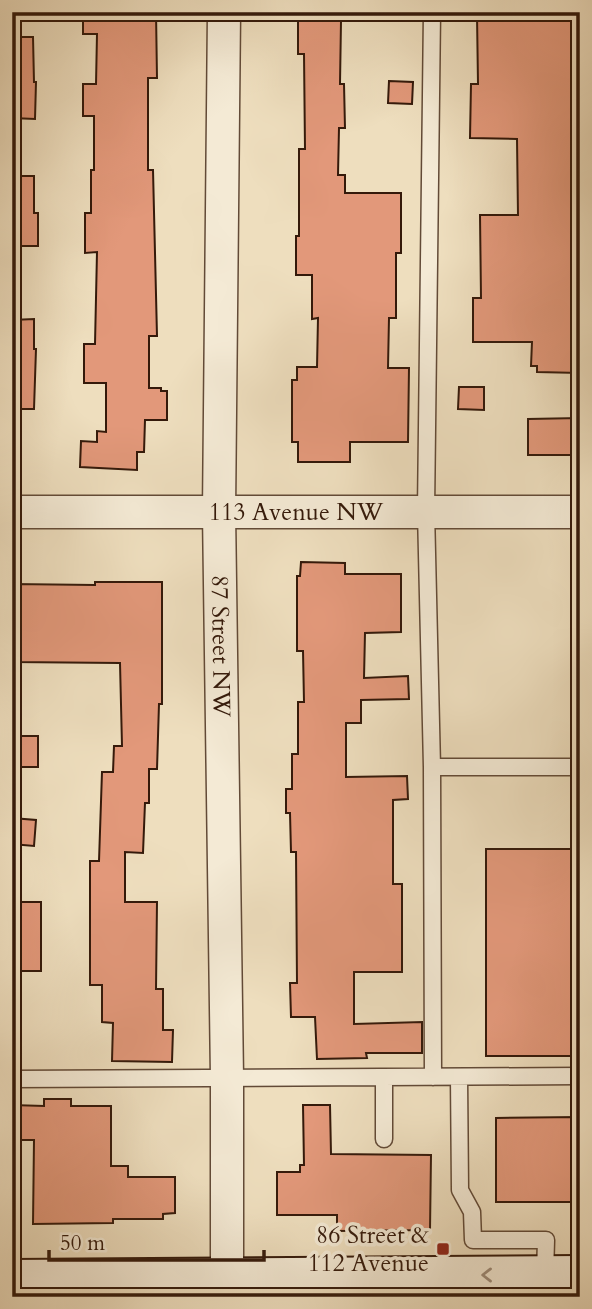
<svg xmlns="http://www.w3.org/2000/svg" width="592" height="1309" viewBox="0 0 592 1309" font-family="Cardo,serif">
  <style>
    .building { fill: #e2987a; stroke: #34190a; stroke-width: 2 }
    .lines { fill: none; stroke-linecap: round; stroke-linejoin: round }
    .lane-casing { stroke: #624a37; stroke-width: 19 }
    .street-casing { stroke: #624a37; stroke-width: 35 }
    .secondary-casing { stroke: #34190a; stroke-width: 42 }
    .lane { stroke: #f4ead5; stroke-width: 16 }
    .street { stroke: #f4ead5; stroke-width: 32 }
    .secondary { stroke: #f4ead5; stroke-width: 38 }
    .oneway { stroke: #9e8c7a }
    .poi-dot { fill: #8f2418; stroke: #f4ead5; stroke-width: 2.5 }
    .labels { text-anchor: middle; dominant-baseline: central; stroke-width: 7; stroke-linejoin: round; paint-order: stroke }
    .street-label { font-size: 24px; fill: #34190a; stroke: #f4ead5 }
    .poi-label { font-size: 24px; fill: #34190a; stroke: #f4ead5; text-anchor: end }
  </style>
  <rect width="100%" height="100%" fill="#eedebe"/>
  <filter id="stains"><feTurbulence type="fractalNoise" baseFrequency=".00286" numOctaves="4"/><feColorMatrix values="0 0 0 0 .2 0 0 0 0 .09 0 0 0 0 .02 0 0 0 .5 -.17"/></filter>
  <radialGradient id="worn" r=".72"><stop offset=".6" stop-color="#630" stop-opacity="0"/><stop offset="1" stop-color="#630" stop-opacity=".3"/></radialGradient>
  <!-- building -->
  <path class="building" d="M83 12H156L157 78H148V170H153L157 336H149V388H161V391H167V420H145L144 452H137V470L80 467 81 441 97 442V431L106 432V383H84V344H95L97 252 85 253V213H91V170H94V116H83V84H96L97 34H83Z
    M509 14V16L580 17V373L537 372V366H531L532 342H473V298H481L480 215H518L517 139 470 138 471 84H478L477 15Z
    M298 21H341L340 84H344L345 128H339L338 175H345V193H401V253H396V318H389L388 368H409L408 442H350V462H298V442H292V380H297V367H317L318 318 312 319V275H296V236H299V149H305L304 54H298Z
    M12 37H33L34 82H36L35 119 12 118Z
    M389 81 413 82 412 104 388 103Z
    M12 176H34V213H38V246H12Z
    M34 319V349H36L34 409H12V320Z
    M459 387H484V410L458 409Z
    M580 418V455H528V419Z
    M301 562 345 563V574H401V632L365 633 364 678 408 676 409 699 361 700V723H346V777L407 776 408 799 393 800V884H402V972H354V1024L422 1022V1053H366L367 1058 317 1059 315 1017H291L290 983H297L296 852H291L290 813H286V789H292V754H298V702H304L303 651H297V576H300Z
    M95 582H162V704H159L157 769H149V803H145L143 853 125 852V902H157L156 989H163V1030H173L172 1062 112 1061 113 1023 102 1022V985H90V861H99L102 772H113L114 746H122L120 663 12 662V584L95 585Z
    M12 736H38V767H12Z
    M12 818 36 820 34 846 12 844Z
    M486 849H580V1056H486Z
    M12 902H41V971H12Z
    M44 1099H71V1106H111V1166H128V1177H175V1213L163 1214V1219H113V1223L33 1224 34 1140H12V1105L44 1106Z
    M303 1105H330L331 1154 431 1155 430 1230 337 1231V1215H277V1172H300V1165H304Z
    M580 1117V1202H496V1118Z"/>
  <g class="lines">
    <defs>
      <path id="lane" d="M432 12 426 511 432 767 433 1077
        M432 767H580
        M384 1077V1139
        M459 1077 460 1190 472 1212 473 1240H546L545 1275
        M12 1079 580 1076"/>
      <g id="street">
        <path id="s1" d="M224 12 219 512 227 1078V1277"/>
        <path id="s2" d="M12 512H580"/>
      </g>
      <path id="secondary" d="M12 1279 580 1275"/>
    </defs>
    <!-- lane casing -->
    <use href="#lane" class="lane-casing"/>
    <!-- street casing -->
    <use href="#street" class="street-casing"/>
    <!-- secondary casing -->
    <use href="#secondary" class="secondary-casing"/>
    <!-- lane -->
    <use href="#lane" class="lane"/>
    <!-- street -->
    <use href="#street" class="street"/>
    <!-- secondary -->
    <use href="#secondary" class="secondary"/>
  </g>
  <!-- one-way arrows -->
  <defs><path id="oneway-chevron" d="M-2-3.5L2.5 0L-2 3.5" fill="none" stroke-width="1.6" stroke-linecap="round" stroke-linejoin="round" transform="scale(1.75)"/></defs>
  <use class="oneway" href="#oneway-chevron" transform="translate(487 1275) rotate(180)"/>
  <!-- markers -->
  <rect class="poi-dot" x="436" y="1242" width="14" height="14" rx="3.5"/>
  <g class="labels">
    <!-- street labels -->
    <g class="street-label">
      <text stroke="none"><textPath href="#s2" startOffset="284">113 Avenue NW</textPath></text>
      <text stroke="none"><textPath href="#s1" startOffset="634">87 Street NW</textPath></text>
    </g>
    <!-- poi labels -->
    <g class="poi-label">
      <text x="429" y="1235">86 Street &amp;<tspan x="429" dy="28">112 Avenue</tspan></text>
    </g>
  </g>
  <!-- margin -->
  <rect width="592" height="1309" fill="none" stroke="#eedebe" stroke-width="42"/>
  <rect x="14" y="14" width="564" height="1281" fill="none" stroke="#34190a" stroke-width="3.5"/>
  <rect x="21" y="21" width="550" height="1267" fill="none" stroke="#34190a" stroke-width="2"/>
  <!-- scale -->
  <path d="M49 1250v10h215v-10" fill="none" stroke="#34190a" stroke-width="3.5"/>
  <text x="60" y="1250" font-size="21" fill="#34190a" stroke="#f4ead5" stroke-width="5" paint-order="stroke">50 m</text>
  <rect width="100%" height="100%" filter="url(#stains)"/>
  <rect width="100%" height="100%" fill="url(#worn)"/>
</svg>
